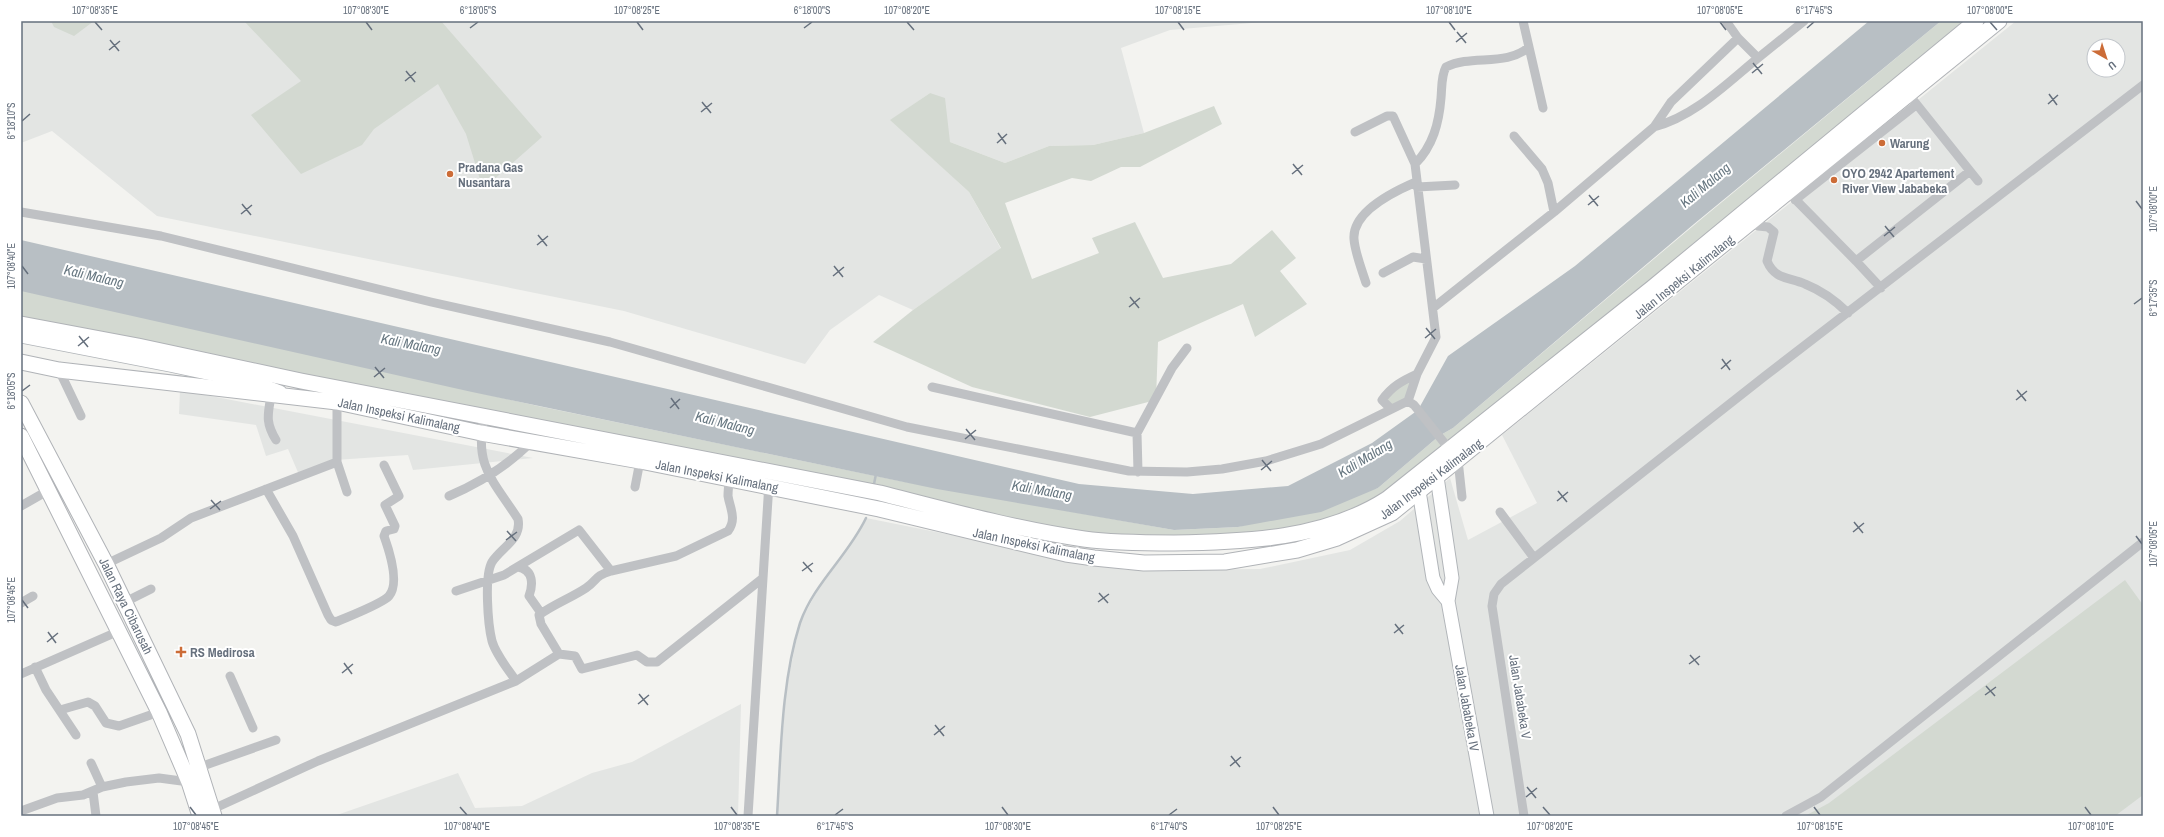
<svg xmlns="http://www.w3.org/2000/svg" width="2164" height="837" viewBox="0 0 2164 837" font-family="'Archivo Narrow',sans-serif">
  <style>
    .built { fill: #e3e5e3; fill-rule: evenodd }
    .green { fill: #d3d9d1 }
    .water { fill: #b8bfc4 }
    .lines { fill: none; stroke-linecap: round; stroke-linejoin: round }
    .stream { stroke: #b8bfc4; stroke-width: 2.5 }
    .secondary-casing { stroke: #b1b5b9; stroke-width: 15 }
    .primary-casing { stroke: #b0b3b7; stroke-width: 17 }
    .street { stroke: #bfc1c4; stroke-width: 9 }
    .secondary { stroke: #fff; stroke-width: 13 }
    .primary { stroke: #fff; stroke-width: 15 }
    .ticks { fill: none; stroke: #66707d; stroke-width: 1.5 }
    .poi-dot { fill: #cc6c37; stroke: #fff; stroke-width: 1.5 }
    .labels { text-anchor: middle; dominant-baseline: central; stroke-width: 4; stroke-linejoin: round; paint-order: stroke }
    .poi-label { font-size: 13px; font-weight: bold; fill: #66707d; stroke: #fff; text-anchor: start }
    .street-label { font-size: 13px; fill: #66707d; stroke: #fff }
    .water-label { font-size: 14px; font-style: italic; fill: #677781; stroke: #fff }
    .neatline { fill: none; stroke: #66707d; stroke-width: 1.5 }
    .ticks-label { font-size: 10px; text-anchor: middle; fill: #66707d }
  </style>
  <rect width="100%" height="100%" fill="#f3f3f0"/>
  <!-- built -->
  <path class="built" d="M21 21H1276L1170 30 1121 48 1144 133 1093 145 1049 146 1005 163 950 142 930 93 891 120 969 192 1001 249 913 310 879 295 830 330 805 364 624 311 157 216 52 131 21 143Z
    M2016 21H2143V816H777L786 690 800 623 823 580 858 534 866 518 1127 570 1260 569 1350 550 1400 521 1450 478 1468 540 1537 503 1502 435ZM2094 46H2118V70H2094Z
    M180 390 533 458 413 470 408 455 335 460 300 477 288 449 266 456 256 425 179 414Z
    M741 704 738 816H334L458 773 475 808 522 806 592 773 632 762Z"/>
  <!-- green -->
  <path class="green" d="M51 21H94L74 36 54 27Z
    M244 21H441L542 137 483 189 466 134 438 84 374 129 362 145 301 174 251 115 301 81Z
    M1941 21H1976L1387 499 1289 535 1136 543 21 324V289L538 406 900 481 1174 530 1238 527 1378 488 1439 436 1453 428 1699 221Z
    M930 93 945 98 950 142 1005 163 1049 146 1093 145 1144 133 1214 106 1222 124 1140 167H1121L1091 181 1072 178 1005 203 1032 279 1099 253 1092 238 1135 222 1163 278 1231 264 1272 230 1296 258 1280 271 1307 304 1255 337 1243 304 1158 342 1156 400 1090 417 972 387 873 342 913 310 1001 248 969 192 890 120Z
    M1411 377 1408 401 1391 409 1382 400Z
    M2125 580 2143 605V795L2115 816H1805L1829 803Z"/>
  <!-- water -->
  <path class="water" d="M1869 21H1941L1694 224 1453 428 1439 436 1378 488 1321 512 1238 527 1174 530 937 489 472 392 21 291V240L1079 484 1193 494 1288 486 1372 443 1418 410 1448 356 1575 266Z"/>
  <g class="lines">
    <!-- stream -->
    <path class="stream" d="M874 484 876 474
      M777 816C781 754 781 683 800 623 814 583 848 556 866 518"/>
    <defs>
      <path id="secondary" d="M21 336 170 365 259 384 280 392
        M1432 470 1437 477 1452 578 1448 601 1487 816
        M1414 484 1419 491 1433 578 1438 589 1448 601"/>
      <path id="primary" d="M21 324 138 346 301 381 880 493C947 510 1015 529 1084 539 1113 543 1144 543 1174 543 1246 542 1325 539 1387 499L1652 288 1976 21
        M21 362 59 370 337 402 481 433 640 461 879 509 1066 554 1094 558 1144 563 1225 562 1297 550 1337 538 1392 513 1999 21
        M21 403 106 564 188 734 214 816
        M21 436 159 712 189 782 200 816"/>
    </defs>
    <!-- secondary casing -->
    <use href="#secondary" class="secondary-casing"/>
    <!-- primary casing -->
    <use href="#primary" class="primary-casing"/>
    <!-- street -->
    <path class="street" d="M1523 21 1543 108
      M1726 21 1738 38 1758 58 1804 21
      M1914 101 1978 181
      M1654 127C1695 116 1726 84 1758 58
      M1355 132 1387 116H1393L1415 164 1436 337 1417 374 1408 401
      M1514 136 1542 169 1548 183 1554 212
      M1415 164C1433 146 1439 123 1441 98 1442 88 1441 76 1446 67 1472 54 1506 67 1529 47
      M1417 187 1455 185
      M1788 192 1856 261 1970 171
      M1795 200 1916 105
      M21 212 161 236 431 302 610 342 907 427 1129 471 1187 472 1222 469 1266 461 1321 444 1408 401 1414 405 1450 450
      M1754 220 1758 226 1768 227 1774 232 1767 261C1775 280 1789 277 1805 284 1820 290 1836 301 1848 313
      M1856 261 1881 288
      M1383 273 1413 257 1426 259
      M1366 283C1362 270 1355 253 1354 239 1352 211 1395 191 1416 182
      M1433 308 1554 212 1654 127 1671 102 1738 38
      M59 370 81 416
      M932 387 1137 433 1172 368 1187 348
      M271 396C268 414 265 422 276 440
      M337 399V462L347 492
      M1391 409 1382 400C1392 386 1402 381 1417 374
      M484 417C474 466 493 480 518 519 522 539 502 547 492 562 484 576 488 625 492 641 496 655 508 669 516 681
      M1137 433 1138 472
      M1458 460 1462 497
      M635 487 640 461
      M266 489 293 536 328 615 331 620 336 622C347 617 382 604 389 596 400 583 389 550 384 536L386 531 394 529 395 526 385 505 399 496 384 465
      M449 496C479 483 509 465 532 441
      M21 506 49 490
      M1500 512 1534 558
      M106 564 161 538 191 518 337 462
      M518 567C534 570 533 585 529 596L541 613
      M456 591 504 575 579 530 611 571 676 556 728 531C737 519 730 508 728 496 728 490 729 484 729 479
      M125 602 151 589
      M21 603 33 596
      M559 654 541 624 539 615C554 604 571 598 586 588 598 580 594 576 611 571
      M35 667 46 690 76 735
      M21 674 119 631
      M230 676 253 728
      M60 710 88 702 95 706 106 723 119 726 159 712
      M91 763 102 787
      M200 767 276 740
      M93 792 96 816
      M213 809 318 761 516 681 559 654 575 656 582 669 637 655 647 662H657L763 578
      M21 811 57 798 83 795 102 787 126 782 159 778 189 782
      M748 816 769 483
      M1524 816 1492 606 1494 594 1501 584 1765 376 2143 85
      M1786 816 1821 797 2143 542"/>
    <!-- secondary -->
    <use href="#secondary" class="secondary"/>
    <!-- primary -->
    <use href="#primary" class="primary"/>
  </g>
  <!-- ticks -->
  <path class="ticks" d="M95 22 102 30M366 22 372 30M637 22 643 30M907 22 914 30M1178 22 1184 30M1449 22 1455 30M1720 22 1726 30M1990 22 1997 30M470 28 478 22M804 28 812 22M1807 28 1814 22M1457 32 1466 43M110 40 119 51M1456 42 1467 33M109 50 120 41M1753 63 1762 74M406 71 415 82M1752 73 1763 64M405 81 416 72M2049 94 2057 105M702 102 711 113M2048 104 2058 95M701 112 712 103M22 121 30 114M998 133 1006 144M997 143 1007 134M1293 164 1302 175M1292 174 1303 165M1589 195 1598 206M2136 201 2142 209M242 204 251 215M1588 205 1599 196M241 214 252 205M1885 226 1894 237M538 235 547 246M1884 236 1895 227M537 245 548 236M22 266 28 274M834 266 843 277M833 276 844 267M1130 297 1139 308M2134 304 2142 298M1129 307 1140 298M1426 328 1435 339M79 336 88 347M1425 338 1436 329M78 346 89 337M1722 359 1730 370M375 367 384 378M1721 369 1731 360M374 377 385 368M2017 390 2026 401M22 391 30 385M671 398 679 409M2016 400 2027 391M670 408 680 399M966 429 975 440M965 439 976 430M1262 460 1271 471M1261 470 1272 461M1558 491 1567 502M211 500 220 510M1557 501 1568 492M210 509 221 501M1854 522 1863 533M507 531 516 541M1853 532 1864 523M2136 536 2142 544M506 540 517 532M803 562 812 572M802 571 813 563M1099 593 1108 603M22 600 28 608M1098 602 1109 594M1395 624 1403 634M48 632 56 643M1394 633 1404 625M47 642 58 633M1690 655 1699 665M344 663 352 674M1689 664 1700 656M342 673 353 664M1986 686 1995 696M639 694 648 705M1985 695 1996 687M638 704 649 695M935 725 944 736M934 735 945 726M1231 756 1240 767M1230 766 1241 757M1527 787 1536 798M1526 797 1537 788M190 807 196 815M460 807 467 815M731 807 737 815M1002 807 1008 815M1273 807 1279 815M1543 807 1550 815M1814 807 1820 815M2085 807 2091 815M835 815 843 809M1169 815 1177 809"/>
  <!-- markers -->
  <g class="poi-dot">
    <circle cx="1882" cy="143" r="4"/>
    <circle cx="450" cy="174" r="4"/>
    <circle cx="1834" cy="180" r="4"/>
    <path d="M179 646h4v4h4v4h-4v4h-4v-4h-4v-4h4z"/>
  </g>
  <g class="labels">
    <!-- poi labels -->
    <g class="poi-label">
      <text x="1890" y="143">Warung</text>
      <text x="458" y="167">Pradana Gas<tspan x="458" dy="15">Nusantara</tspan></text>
      <text x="1842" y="173">OYO 2942 Apartement<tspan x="1842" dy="15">River View Jababeka</tspan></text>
      <text x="190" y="652">RS Medirosa</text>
    </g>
    <!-- street labels -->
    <g class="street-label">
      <text transform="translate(1684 277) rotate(-39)">Jalan Inspeksi Kalimalang</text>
      <text transform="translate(399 415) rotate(12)">Jalan Inspeksi Kalimalang</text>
      <text transform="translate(717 476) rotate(11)">Jalan Inspeksi Kalimalang</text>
      <text transform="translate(1431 479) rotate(-37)">Jalan Inspeksi Kalimalang</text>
      <text transform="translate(1034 545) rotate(12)">Jalan Inspeksi Kalimalang</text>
      <text transform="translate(126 606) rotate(64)">Jalan Raya Cibarusah</text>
      <text transform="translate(1520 697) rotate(81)">Jalan Jababeka V</text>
      <text transform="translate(1467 708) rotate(80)">Jalan Jababeka IV</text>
    </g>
    <!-- water labels -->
    <g class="water-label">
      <text transform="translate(1705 185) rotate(-40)">Kali Malang</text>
      <text transform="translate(94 276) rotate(13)">Kali Malang</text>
      <text transform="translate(411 344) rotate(11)">Kali Malang</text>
      <text transform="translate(725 423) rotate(14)">Kali Malang</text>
      <text transform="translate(1365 458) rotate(-31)">Kali Malang</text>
      <text transform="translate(1042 490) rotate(10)">Kali Malang</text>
    </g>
  </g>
  <!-- border -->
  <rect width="2164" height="837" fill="none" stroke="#ffffff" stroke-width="44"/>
  <!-- north arrow -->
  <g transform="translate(2106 58) rotate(141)"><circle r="19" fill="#ffffff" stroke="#c2c6cb"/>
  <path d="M0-3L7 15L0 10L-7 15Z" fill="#cc6c37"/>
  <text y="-6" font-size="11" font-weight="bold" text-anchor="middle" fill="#66707d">U</text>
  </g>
  <rect x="22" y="22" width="2120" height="793" class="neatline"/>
  <g class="ticks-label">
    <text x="95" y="14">107°08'35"E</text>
    <text x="366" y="14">107°08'30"E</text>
    <text x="478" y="14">6°18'05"S</text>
    <text x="637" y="14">107°08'25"E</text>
    <text x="812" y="14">6°18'00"S</text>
    <text x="907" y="14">107°08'20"E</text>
    <text x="1178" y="14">107°08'15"E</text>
    <text x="1449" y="14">107°08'10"E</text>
    <text x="1720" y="14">107°08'05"E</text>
    <text x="1814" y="14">6°17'45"S</text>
    <text x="1990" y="14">107°08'00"E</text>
    <text transform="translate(11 121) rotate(-90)" y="4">6°18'10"S</text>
    <text transform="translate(2153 209) rotate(-90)" y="4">107°08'00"E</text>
    <text transform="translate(11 266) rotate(-90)" y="4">107°08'40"E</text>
    <text transform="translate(2153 298) rotate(-90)" y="4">6°17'35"S</text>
    <text transform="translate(11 391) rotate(-90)" y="4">6°18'05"S</text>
    <text transform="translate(2153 544) rotate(-90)" y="4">107°08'05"E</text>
    <text transform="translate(11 600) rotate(-90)" y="4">107°08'45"E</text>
    <text x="196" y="830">107°08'45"E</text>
    <text x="467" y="830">107°08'40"E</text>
    <text x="737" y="830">107°08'35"E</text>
    <text x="835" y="830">6°17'45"S</text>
    <text x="1008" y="830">107°08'30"E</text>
    <text x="1169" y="830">6°17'40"S</text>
    <text x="1279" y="830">107°08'25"E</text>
    <text x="1550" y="830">107°08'20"E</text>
    <text x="1820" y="830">107°08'15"E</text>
    <text x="2091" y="830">107°08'10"E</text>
  </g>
</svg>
